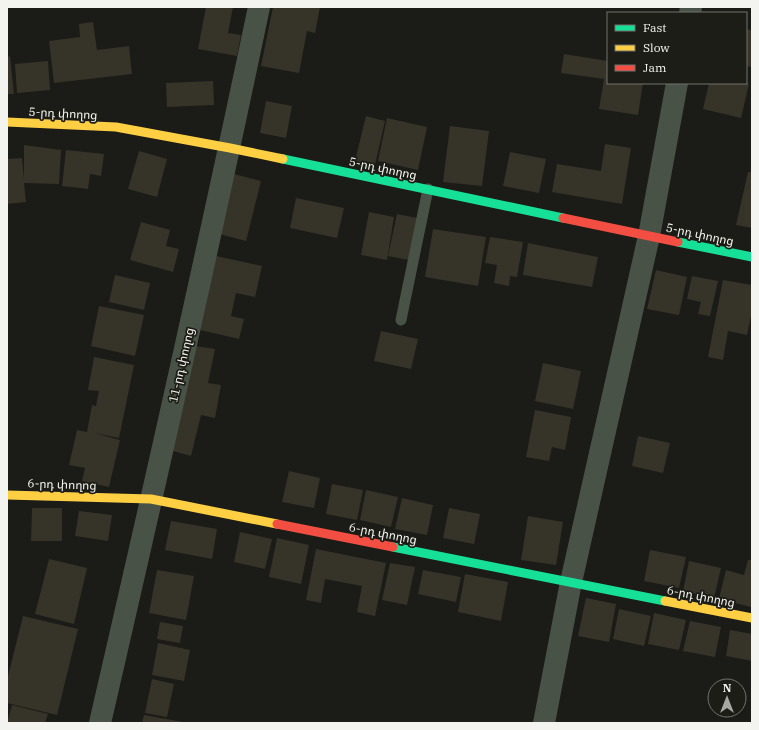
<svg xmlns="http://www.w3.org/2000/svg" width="759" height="730" viewBox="0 0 759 730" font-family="'IBM Plex Serif','Noto Sans Armenian',serif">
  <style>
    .building { fill: #363329 }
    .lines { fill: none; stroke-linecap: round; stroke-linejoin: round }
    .lane { stroke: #485247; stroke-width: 11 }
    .street { stroke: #485247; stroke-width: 22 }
    .fast { stroke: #16e098; stroke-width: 9 }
    .slow { stroke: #ffcf43; stroke-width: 9 }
    .jam { stroke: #f24e42; stroke-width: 9 }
    .labels { text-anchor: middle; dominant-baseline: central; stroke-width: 3.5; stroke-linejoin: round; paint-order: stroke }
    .street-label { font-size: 12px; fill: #f3f4ef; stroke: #1c1d16 }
  </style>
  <rect width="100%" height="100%" fill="#1b1c17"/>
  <!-- building -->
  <path class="building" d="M206 7H233L228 33 241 35 237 56 198 49Z
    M273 7H320L315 33 307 31 299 73 261 66Z
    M93 22 97 50 129 46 132 74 54 83 49 41 80 37 79 24Z
    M746 29 752 30V67L746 66Z
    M564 54 608 61V83H643L638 115 599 109 604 79 561 73Z
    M10 56 14 94H7V57Z
    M48 61 50 90 17 93 15 64Z
    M213 81 214 105 167 107 166 83Z
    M709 83H745L749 84 741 118 703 109Z
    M266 101 292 106 286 138 260 133Z
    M366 116 385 121 374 169 354 165Z
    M387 118 427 127 418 170 378 161Z
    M450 126 489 131 482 186 443 182Z
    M605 144 631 148 622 204 552 192 557 164 601 171Z
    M24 145 61 150 59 184 24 183 26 202 7 204V159L22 158 24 180Z
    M66 150 104 154 101 176 90 174 88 189 62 186Z
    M139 151 167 159 157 197 128 189Z
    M510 152 546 159 539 193 503 186Z
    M748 172H752V228L736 225Z
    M234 174 261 181 246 241 219 234Z
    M296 198 344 208 337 238 290 228Z
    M369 212 394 217 387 260 361 255Z
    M397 214 417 218 409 260 388 256Z
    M141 222 170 230 166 246 179 249 173 272 130 260Z
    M433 229 486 237 478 286 425 277Z
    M490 237 523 242 517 277 510 276 509 286 494 283 497 265 485 263Z
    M528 243 598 257 592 287 523 275Z
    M216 256 262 266 255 297 236 293 231 316 244 319 239 339 200 330Z
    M656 270 687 277 679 315 647 309Z
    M115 275 150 283 144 310 109 302Z
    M692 276 718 281 710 316 698 314 701 302 687 299Z
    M723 280 752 285V311L747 335 728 331 723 360 708 357Z
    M99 306 144 315 135 356 91 346Z
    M381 331 418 339 411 369 374 361Z
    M195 346 215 349 208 383 221 385 215 418 201 415 191 456 173 451Z
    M94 357 134 365 119 438 94 433 120 440 109 487 82 481 85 468 69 465 77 430 87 432 92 405 96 406 99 391 88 390Z
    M543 363 581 371 573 409 535 401Z
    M535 410 571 417 565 450 552 447 549 461 526 457Z
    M638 436 670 443 663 473 632 466Z
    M289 471 320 478 314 508 282 502Z
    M332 484 363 490 357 520 326 514Z
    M366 490 398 497 391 527 360 520Z
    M402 498 433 505 427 535 395 529Z
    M32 508H62V541H31Z
    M449 508 480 514 474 544 443 538Z
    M79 511 112 515 108 541 75 536Z
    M528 516 563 522 556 565 521 560Z
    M171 521 217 529 212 559 165 550Z
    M240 532 272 539 265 569 234 562Z
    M277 538 309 545 301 584 269 577Z
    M316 549 386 563 375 616 357 612 362 586 325 579 321 603 306 600Z
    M650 550 686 557 679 588 644 581Z
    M49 559 87 568 74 624 35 614Z
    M748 560H752V601L751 607 719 599 726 570 744 575Z
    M689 561 721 568 714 598 683 591Z
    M390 563 415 567 407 605 382 600Z
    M157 570 194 576 186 620 149 613Z
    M423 570 461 577 456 602 418 594Z
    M465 574 508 582 501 621 458 612Z
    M586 598 616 604 609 642 578 636Z
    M619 609 651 616 644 646 613 639Z
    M654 613 686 620 679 650 648 644Z
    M23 616 78 629 57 715 7 703V680Z
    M690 621 721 627 715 657 683 651Z
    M160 622 183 626 180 643 157 639Z
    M730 630 752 634V661L726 656Z
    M158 643 190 650 184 681 152 675Z
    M152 679 174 684 167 717 145 713Z
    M12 705 48 714 45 723H7Z
    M144 715 183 722V723H142Z"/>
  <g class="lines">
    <!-- lane -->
    <path class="lane" d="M401 320 428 189"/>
    <!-- street -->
    <path class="street" d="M690 13 691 7
      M100 723C155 485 209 246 259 7
      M544 723 571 582 649 236 677 83"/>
    <!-- fast -->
    <path class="fast" d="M283 159 563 218
      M678 242 752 257
      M393 547 665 601"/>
    <!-- slow -->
    <path class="slow" d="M7 122 116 127 230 148 283 159
      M7 495 151 499 277 524
      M665 601 752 618"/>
    <!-- jam -->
    <path class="jam" d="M563 218 678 242
      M277 524 393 547"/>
  </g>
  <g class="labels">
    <!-- street labels -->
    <g class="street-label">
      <text transform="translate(63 113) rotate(3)">5-րդ փողոց</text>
      <text transform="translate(383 168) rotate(12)">5-րդ փողոց</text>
      <text transform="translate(700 234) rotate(12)">5-րդ փողոց</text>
      <text transform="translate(181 365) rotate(-77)">11-րդ փողոց</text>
      <text transform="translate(62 484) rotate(2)">6-րդ փողոց</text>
      <text transform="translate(383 533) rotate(11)">6-րդ փողոց</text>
      <text transform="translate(701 596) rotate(11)">6-րդ փողոց</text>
    </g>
  </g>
  <!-- border -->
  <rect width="759" height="730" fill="none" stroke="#f3f4ef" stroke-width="16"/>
  <!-- legend -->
  <rect x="607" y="12" width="140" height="72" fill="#1c1d16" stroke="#72736d"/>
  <rect x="615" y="25" width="20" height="6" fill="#16e098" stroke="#72736d"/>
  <text x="643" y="32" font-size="12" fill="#f3f4ef">Fast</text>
  <rect x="615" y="45" width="20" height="6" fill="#ffcf43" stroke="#72736d"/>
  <text x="643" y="52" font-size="12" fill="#f3f4ef">Slow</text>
  <rect x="615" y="65" width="20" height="6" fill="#f24e42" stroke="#72736d"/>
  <text x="643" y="72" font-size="12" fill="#f3f4ef">Jam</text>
  <!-- north arrow -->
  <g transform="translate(727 698)"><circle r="19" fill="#1c1d16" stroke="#72736d"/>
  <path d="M0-3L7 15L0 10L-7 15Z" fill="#a7a8a3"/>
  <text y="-6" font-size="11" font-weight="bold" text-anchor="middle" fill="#f3f4ef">N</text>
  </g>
</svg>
